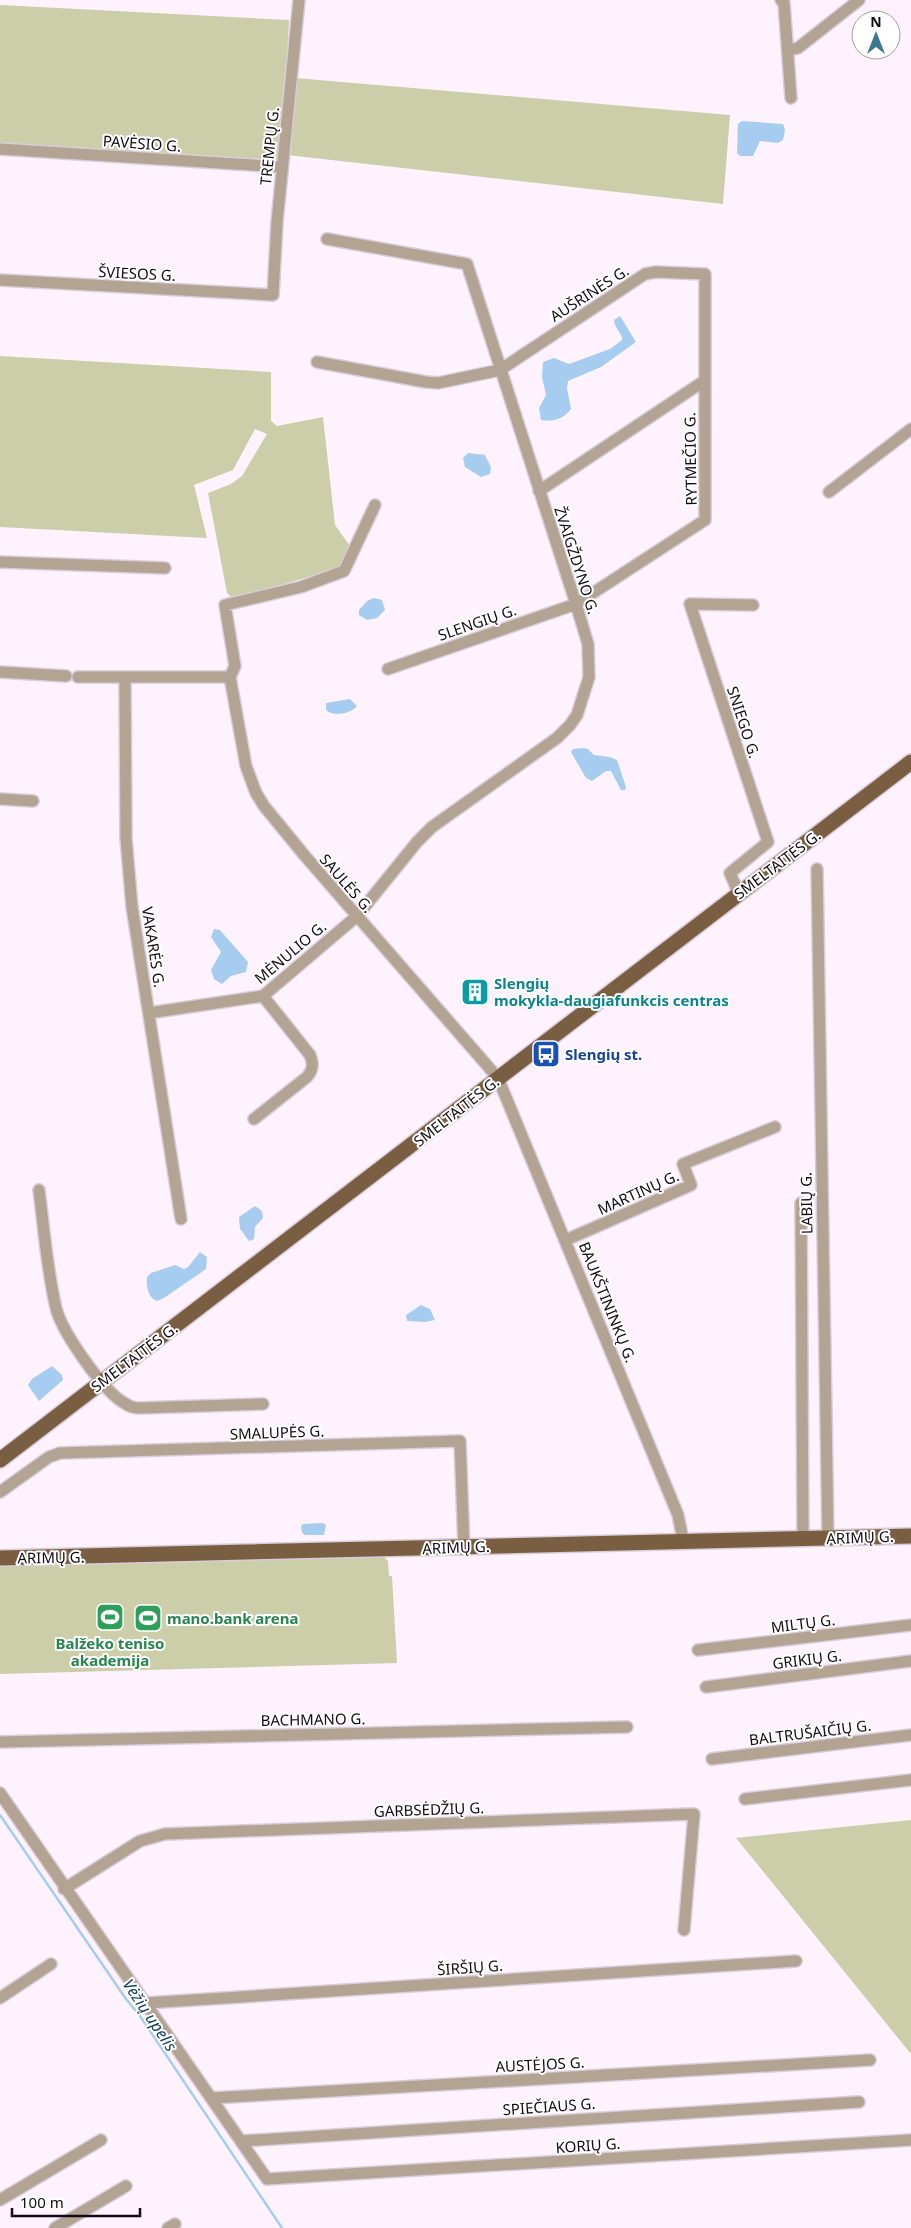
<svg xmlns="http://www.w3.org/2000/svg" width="911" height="2228" viewBox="0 0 911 2228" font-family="'Noto Sans',sans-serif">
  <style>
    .green { fill: #cbcea9 }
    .water { fill: #a6cdf0 }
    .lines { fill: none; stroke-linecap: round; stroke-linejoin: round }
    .stream { stroke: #a6cdf0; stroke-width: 2.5 }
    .minor-casing { stroke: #d8cdd8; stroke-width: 14 }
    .major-casing { stroke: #d8cdd8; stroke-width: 18 }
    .minor { stroke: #b3a393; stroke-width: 11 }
    .major { stroke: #7a5e42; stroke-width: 15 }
    .labels { text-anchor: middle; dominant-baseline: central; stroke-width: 4; stroke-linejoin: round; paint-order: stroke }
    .street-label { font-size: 15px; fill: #120b12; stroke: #fff }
    .culture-label { font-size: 15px; font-weight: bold; fill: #0d838f; stroke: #fff; text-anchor: start }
    .transit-label { font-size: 15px; font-weight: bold; fill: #164399; stroke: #fff; text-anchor: start }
    .leisure-label { font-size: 15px; font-weight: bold; fill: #27864d; stroke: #fff; text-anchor: start }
    .water-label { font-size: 16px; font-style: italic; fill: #0e3a5c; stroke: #fff }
  </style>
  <rect width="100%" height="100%" fill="#fef2fe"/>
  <!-- green -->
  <path class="green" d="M0 5 289 20 286 77 278 160 0 143Z
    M295 78 730 115 723 204 287 155Z
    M0 356 271 372V421L277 426 323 417 335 525 352 549 339 568 236 598 231 597 227 593 208 493 231 484 242 476 267 434 255 429 233 470 194 485 207 538 0 527Z
    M382 1555 388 1561 389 1576H392L397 1663 0 1674V1563Z
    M911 1820V2054L736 1838Z"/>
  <!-- water -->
  <path class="water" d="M742 121 783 124 785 130 783 140 778 143 760 141 753 156H740L737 153 738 124Z
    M620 316 636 342 601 367 568 381 567 388 571 409C564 419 553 422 541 420L539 408 546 395 542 377 543 362 554 358 569 364 610 349 622 340C622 332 614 328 614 320Z
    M468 453 485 455 491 467 490 474 481 477 465 467 463 458Z
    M374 598 382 600 385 610 377 618 367 620 359 615V610L367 601Z
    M350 699 357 706C351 714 333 717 326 710V703Z
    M583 748 588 749 594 755 610 757 617 760 626 787 625 790H621L611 771H606L592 781 586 778 571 752 573 749Z
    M214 929 220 930 248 962 246 972 231 976 222 984 214 979 211 970 221 952 211 937Z
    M255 1206 262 1211 263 1218 255 1227 254 1239 249 1241 240 1229 239 1217Z
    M200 1252 207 1257 206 1269 164 1298 157 1301C148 1298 146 1286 147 1277L151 1273 175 1265 184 1269 188 1267Z
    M421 1305 430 1309 435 1320 425 1322 407 1321 406 1315Z
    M52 1366 62 1375 63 1380 39 1401 28 1385 32 1379Z
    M323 1523 326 1525 324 1535H305L302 1533 301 1526 303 1524Z"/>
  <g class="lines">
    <!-- stream -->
    <path class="stream" d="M0 1815 126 1999 140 2016 282 2228"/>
    <defs>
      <path id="minor" d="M781 0 784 3 791 98
        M789 50 798 48 859 0
        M0 149 282 167
        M0 280 273 295 277 222 299 0
        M317 362 426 382 438 383 500 370 645 274 656 272 705 274V520L576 604 388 669
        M539 491 704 381
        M829 492 911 429
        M0 562 165 568
        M0 672 66 676
        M78 677H230
        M125 677 126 838 132 907 181 1219
        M230 677 246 766 256 793 264 806 305 856 498 1078 678 1515 683 1540
        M230 677 235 666 225 605 301 587 344 571 375 505
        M0 799 33 801
        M817 869 828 1538
        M739 894 730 873 768 842 690 604 753 605
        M149 1013 263 996 357 916 417 842 432 827 557 738 570 725 577 715 589 677 588 644 576 604 467 264 327 239
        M254 1119 307 1077C313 1070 314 1064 310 1055L263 996
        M39 1190C44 1229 47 1270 56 1308 62 1332 104 1393 126 1404 130 1407 135 1408 140 1408L263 1404
        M801 1203 803 1538
        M566 1240 691 1185 683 1164 775 1127
        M0 1492 49 1457 60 1453 460 1441 464 1547
        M698 1650 911 1625
        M706 1687 911 1661
        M0 1742 627 1727
        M712 1759 911 1735
        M0 1793 267 2179 911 2140
        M745 1799 911 1780
        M64 1889 140 1841 165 1834 694 1814 684 1930
        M0 1998 51 1964
        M146 2003 796 1961
        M211 2098 870 2060
        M241 2141 859 2102
        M0 2200 101 2140
        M55 2228 126 2186
        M168 2228 175 2224"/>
      <path id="major" d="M0 1460 911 762
        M0 1558 911 1536"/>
    </defs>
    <!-- minor casing -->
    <use href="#minor" class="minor-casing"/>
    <!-- major casing -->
    <use href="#major" class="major-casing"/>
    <!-- minor -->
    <use href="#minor" class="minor"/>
    <!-- major -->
    <use href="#major" class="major"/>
  </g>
  <!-- icons -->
  <defs>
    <symbol id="building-square" viewBox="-11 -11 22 22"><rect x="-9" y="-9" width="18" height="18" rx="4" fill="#0f9aa8" stroke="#fff"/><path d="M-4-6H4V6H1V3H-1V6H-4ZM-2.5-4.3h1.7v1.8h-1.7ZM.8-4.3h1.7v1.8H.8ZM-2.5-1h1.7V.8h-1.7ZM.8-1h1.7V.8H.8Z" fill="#fff"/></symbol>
    <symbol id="bus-square" viewBox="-11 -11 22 22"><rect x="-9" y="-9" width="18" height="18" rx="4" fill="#1a4fb4" stroke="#fff"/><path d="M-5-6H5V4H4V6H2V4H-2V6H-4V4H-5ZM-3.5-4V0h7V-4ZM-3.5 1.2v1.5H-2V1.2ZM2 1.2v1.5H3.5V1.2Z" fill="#fff"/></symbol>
    <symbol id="stadium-square" viewBox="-11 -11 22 22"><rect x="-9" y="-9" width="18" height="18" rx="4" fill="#2e9e5b" stroke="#fff"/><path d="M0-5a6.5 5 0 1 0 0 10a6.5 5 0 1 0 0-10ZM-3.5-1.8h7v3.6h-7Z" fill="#fff"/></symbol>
  </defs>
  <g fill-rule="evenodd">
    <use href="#building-square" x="459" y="976" width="32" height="32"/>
    <use href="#bus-square" x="530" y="1038" width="32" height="32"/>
    <use href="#stadium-square" x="94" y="1601" width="32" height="32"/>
    <use href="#stadium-square" x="132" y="1602" width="32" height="32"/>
  </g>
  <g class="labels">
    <!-- street labels -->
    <g class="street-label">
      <text transform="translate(142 143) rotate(4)">PAVĖSIO G.</text>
      <text transform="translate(269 146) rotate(-84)">TREMPŲ G.</text>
      <text transform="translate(137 273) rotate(3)">ŠVIESOS G.</text>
      <text transform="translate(589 293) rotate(-33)">AUŠRINĖS G.</text>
      <text transform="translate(690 459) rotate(-91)">RYTMEČIO G.</text>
      <text transform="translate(577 560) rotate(72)">ŽVAIGŽDYNO G.</text>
      <text transform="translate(477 622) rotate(-19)">SLENGIŲ G.</text>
      <text transform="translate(744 722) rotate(72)">SNIEGO G.</text>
      <text transform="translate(777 864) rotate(-37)">SMELTAITĖS G.</text>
      <text transform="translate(347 883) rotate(49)">SAULĖS G.</text>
      <text transform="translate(154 947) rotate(81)">VAKARĖS G.</text>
      <text transform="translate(290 952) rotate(-40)">MĖNULIO G.</text>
      <text transform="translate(456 1111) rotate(-38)">SMELTAITĖS G.</text>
      <text transform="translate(638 1192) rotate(-24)">MARTINŲ G.</text>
      <text transform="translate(806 1203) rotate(-91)">LABIŲ G.</text>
      <text transform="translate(608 1302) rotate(68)">BAUKŠTININKŲ G.</text>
      <text transform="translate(134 1357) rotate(-37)">SMELTAITĖS G.</text>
      <text transform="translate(277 1432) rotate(-2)">SMALUPĖS G.</text>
      <text transform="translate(860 1537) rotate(-2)">ARIMŲ G.</text>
      <text transform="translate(456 1547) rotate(-2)">ARIMŲ G.</text>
      <text transform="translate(51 1557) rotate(-1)">ARIMŲ G.</text>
      <text transform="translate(803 1623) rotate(-7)">MILTŲ G.</text>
      <text transform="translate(807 1659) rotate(-7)">GRIKIŲ G.</text>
      <text transform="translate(313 1719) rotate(-1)">BACHMANO G.</text>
      <text transform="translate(810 1732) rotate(-7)">BALTRUŠAIČIŲ G.</text>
      <text transform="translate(429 1809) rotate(-2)">GARBSĖDŽIŲ G.</text>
      <text transform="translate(470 1967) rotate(-4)">ŠIRŠIŲ G.</text>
      <text transform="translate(540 2064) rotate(-3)">AUSTĖJOS G.</text>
      <text transform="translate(549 2106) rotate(-4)">SPIEČIAUS G.</text>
      <text transform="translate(588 2145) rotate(-4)">KORIŲ G.</text>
    </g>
    <!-- culture labels -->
    <g class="culture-label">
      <text x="494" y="983">Slengių<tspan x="494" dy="17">mokykla-daugiafunkcis centras</tspan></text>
    </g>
    <!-- transit labels -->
    <g class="transit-label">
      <text x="565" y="1054">Slengių st.</text>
    </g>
    <!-- leisure labels -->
    <g class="leisure-label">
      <text x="167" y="1618">mano.bank arena</text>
      <text x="110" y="1643" text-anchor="middle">Balžeko teniso<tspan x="110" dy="17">akademija</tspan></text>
    </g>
    <!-- water labels -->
    <g class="water-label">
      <text transform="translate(150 2015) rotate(56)">Vėžių upelis</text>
    </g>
  </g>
  <!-- north arrow -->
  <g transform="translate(876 35)"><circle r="24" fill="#ffffff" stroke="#a09da0"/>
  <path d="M0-4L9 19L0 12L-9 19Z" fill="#3c7990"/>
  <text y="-8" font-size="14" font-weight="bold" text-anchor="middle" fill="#120b12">N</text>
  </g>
  <!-- scale -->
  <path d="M12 2208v8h128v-8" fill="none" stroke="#120b12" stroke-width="2.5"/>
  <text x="20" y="2208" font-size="15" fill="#120b12" stroke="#ffffff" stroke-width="4" paint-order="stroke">100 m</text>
</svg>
